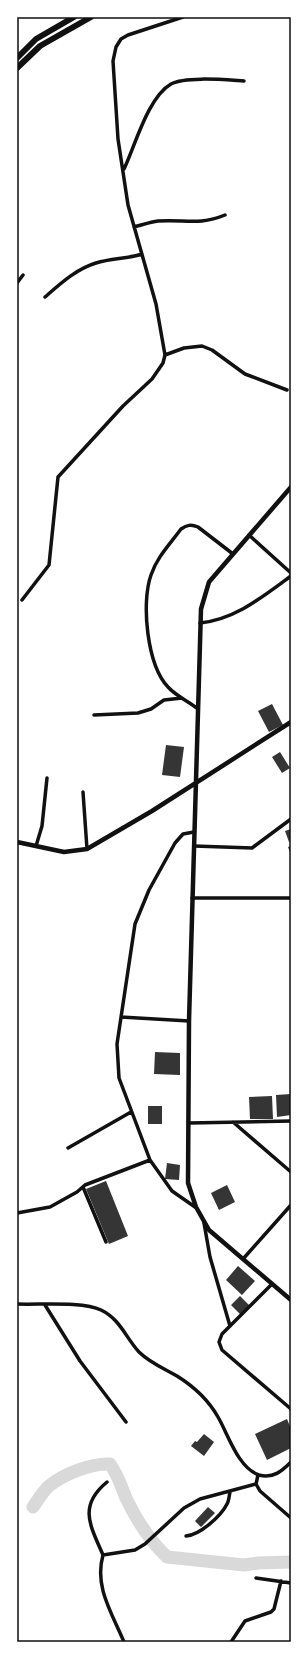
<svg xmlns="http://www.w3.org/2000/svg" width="308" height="1659" viewBox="0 0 308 1659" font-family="Helvetica,sans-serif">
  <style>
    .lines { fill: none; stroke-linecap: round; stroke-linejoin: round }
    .river { stroke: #d9d9d9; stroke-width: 13 }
    .building { fill: #353535 }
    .minor { stroke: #111; stroke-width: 3.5 }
    .tertiary { stroke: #111; stroke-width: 4.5 }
    .trunk { stroke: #111; stroke-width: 6 }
    .neatline { fill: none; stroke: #111; stroke-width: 1.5 }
  </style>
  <rect width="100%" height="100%" fill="#fff"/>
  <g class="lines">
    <!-- river -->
    <path class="river" d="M33 1507C38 1500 43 1491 49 1486 64 1474 91 1463 110 1464 118 1475 121 1486 126 1498 137 1521 149 1540 167 1557L244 1565 258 1563 291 1562"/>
  </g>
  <!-- building -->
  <path class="building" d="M272 704 283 725 269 732 258 711Z
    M166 745 184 747 180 777 162 775Z
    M280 752 290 768 282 773 272 757Z
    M291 829V841L289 842 285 831Z
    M291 846V855L288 847Z
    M155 1052 180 1053V1075L154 1074Z
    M291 1094V1115L277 1117 276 1095Z
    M272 1096 273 1119H250L249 1097Z
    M148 1106H162V1124H148Z
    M167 1163 180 1165 179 1180 165 1179Z
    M106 1181 128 1236 109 1244 86 1189Z
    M227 1185 235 1202 219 1210 211 1193Z
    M238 1266 255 1281 242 1295 226 1280Z
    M240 1296 250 1306 241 1315 231 1305Z
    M287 1419 291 1429V1448L267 1460 255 1434Z
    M204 1434 214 1442 204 1456 191 1446 195 1441 197 1442Z
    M208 1507 215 1513 201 1527 195 1521Z"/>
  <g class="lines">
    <!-- minor -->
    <path class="minor" d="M124 169C135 146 148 97 171 84 185 76 227 80 244 81
      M134 227C142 225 150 222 158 221 185 219 198 226 225 215
      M17 283 23 275
      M45 297C60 284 76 269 96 263 112 258 127 259 142 254
      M165 355 184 348 202 346 212 350 245 374 287 390
      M249 535 291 573
      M22 600 49 565 58 477 123 406 152 379 163 363 165 355 156 304 128 205 118 139 113 61 116 47 121 39 128 35 183 17
      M200 623C236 619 262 597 291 576
      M198 709C188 701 176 696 168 687 147 665 141 603 151 575 157 557 170 544 181 529 187 525 191 524 198 527L233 554
      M94 715 138 713 151 709 164 700 182 698
      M83 792 87 849
      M194 832 183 834 175 843 149 890 135 924 117 1044 119 1078 150 1160 172 1191 195 1207
      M36 846 42 826 47 778
      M194 846 252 848 291 819
      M192 898H291
      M121 1017 189 1021
      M233 1122 291 1172
      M189 1123 291 1121
      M68 1148 131 1112
      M83 1187 106 1242
      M17 1213 50 1207 77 1192 85 1185 150 1160
      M204 1223 210 1257 230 1326
      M243 1259 291 1205
      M272 1284 222 1334 219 1342 222 1350 291 1409
      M17 1304C39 1305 83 1301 101 1310 120 1319 126 1338 139 1352 150 1363 165 1369 177 1376 193 1386 209 1401 218 1417 228 1434 238 1468 259 1475 273 1479 282 1471 291 1462
      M45 1305 80 1361 126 1422
      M258 1475 256 1484 260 1491 291 1518
      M186 1536C200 1535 221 1516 227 1504 229 1501 229 1496 230 1492
      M103 1555C90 1525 78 1506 107 1482
      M256 1578 291 1583
      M124 1642C112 1613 94 1587 103 1555L135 1550 145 1544 184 1508 200 1499 256 1484
      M231 1642 245 1621 271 1612 274 1609 281 1581"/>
    <!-- tertiary -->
    <path class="tertiary" d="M291 487 209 582 201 609 189 1021 188 1183 196 1207 209 1230 291 1300
      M17 842 64 852 87 849 152 811 291 722"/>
    <!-- trunk -->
    <path class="trunk" d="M17 58 36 39 74 17
      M17 68 40 46 91 17"/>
  </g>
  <!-- border -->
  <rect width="308" height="1659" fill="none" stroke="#ffffff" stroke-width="36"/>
  <rect x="18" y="18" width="272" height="1623" class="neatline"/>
</svg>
